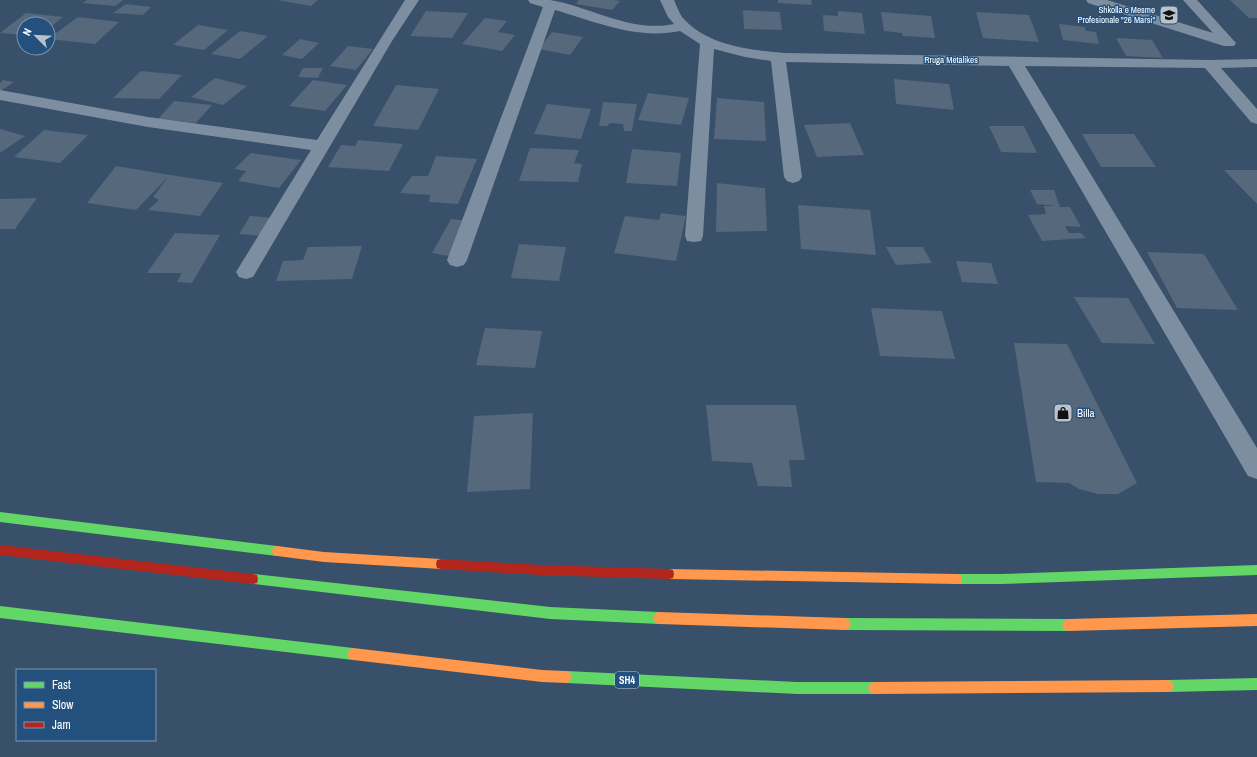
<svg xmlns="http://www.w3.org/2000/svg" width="1257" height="757" viewBox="0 0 1257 757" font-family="'Archivo Narrow',sans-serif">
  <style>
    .building { fill: #55687c }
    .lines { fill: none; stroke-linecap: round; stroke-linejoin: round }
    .street { fill: #7d8ea0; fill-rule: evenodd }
    .fast { fill: #63d668; fill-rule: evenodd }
    .slow { fill: #ff974d; fill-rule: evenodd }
    .jam { fill: #b3261e; fill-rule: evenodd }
    .labels { text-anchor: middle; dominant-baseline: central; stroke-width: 3; stroke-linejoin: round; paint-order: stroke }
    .far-poi-label { font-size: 9px; fill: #fff; stroke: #24507d; text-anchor: end }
    .far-street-label { font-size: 9px; fill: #fff; stroke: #24507d }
    .shield { fill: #24507d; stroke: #bdcad8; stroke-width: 1 }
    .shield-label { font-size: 10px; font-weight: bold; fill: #fff }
    .poi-label { font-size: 11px; fill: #fff; stroke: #24507d; text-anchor: start }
  </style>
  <rect width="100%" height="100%" fill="#385069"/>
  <!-- building -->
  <path class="building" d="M87 0H123L115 6 82 3Z
    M277 0H318L311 6Z
    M579 0H614L620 1 612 10 576 4Z
    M778 0H811L812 5 778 3Z
    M1230 0H1257V18H1249Z
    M126 4 151 7 143 15 113 13Z
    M743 10 780 12 782 30 744 29Z
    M426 11 468 13 452 38 410 36Z
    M838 11 862 13 865 34 824 31 823 15 838 16Z
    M881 12 931 16 935 38 903 36 902 33 884 31Z
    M976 12 1029 15 1039 42 983 38Z
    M26 13 63 17 48 29V24H24V35L0 33Z
    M78 17 119 22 95 44 48 39Z
    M485 18 507 21 498 32 515 35 502 51 462 44Z
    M1059 24 1085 27 1086 31 1096 32 1099 44 1063 40Z
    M198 25 228 30 204 50 173 45Z
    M240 31 268 36 240 59 211 54Z
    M552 32 583 37 570 55 539 49Z
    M1116 38 1152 40 1163 58 1126 56Z
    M300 39 319 43 302 59 282 55Z
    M348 46 373 49 356 70 330 66Z
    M303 68H323L318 78 298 77Z
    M141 71 182 75 159 99 113 98Z
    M215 78 247 86 223 105 191 97Z
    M894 79 949 84 954 110 896 104Z
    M3 80 14 82 0 91V83Z
    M313 80 347 85 325 111 289 106Z
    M396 85 439 89 418 130 373 126Z
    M648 93 689 98 681 125 638 120Z
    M717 98 764 102 766 141 714 139Z
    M174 101 212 105 196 123 158 119Z
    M603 102 637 104 632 131H624L623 124 610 123 607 126H599Z
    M547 104 591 109 581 139 534 134Z
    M850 123 864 155 817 157 804 125Z
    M989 126H1024L1037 153 1001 152Z
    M0 129 25 136 0 153Z
    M44 130 88 135 60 163 14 157Z
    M1082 134H1134L1156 167H1101Z
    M358 140 403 144 389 171 328 167 341 145 355 146Z
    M530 148 579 150 574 163 582 164 578 182 519 181Z
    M632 149 681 153 677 186 626 183Z
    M251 153 301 160 279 188 238 181 246 171 234 169Z
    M436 156 477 159 458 204 429 202 430 195 400 193 412 176H428Z
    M116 166 170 175 223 183 200 216 148 210 159 200 153 197 169 176 136 210 87 203Z
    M1224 170H1257V204Z
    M717 183 765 188 767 231 716 232Z
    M1030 190H1054L1060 207H1070L1081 227 1065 226 1069 233H1081L1086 238 1042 241 1028 215 1046 214 1044 206H1056L1037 204Z
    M37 198 15 229H0V199Z
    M798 205 870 210 876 255 801 249Z
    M661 213 686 216 676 261 614 253 625 216 659 220Z
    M250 216 275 218 264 236 239 234Z
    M451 219 468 221 449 256 432 253Z
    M175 233 220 235 192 283 177 282 182 273H147Z
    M519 244 566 247 559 281 511 278Z
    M362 246 352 279 276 281 283 261 303 260 308 247Z
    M886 247H923L932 263 896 265Z
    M1147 252 1204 254 1238 310 1177 308Z
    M956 261 991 263 998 284 962 282Z
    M1074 297 1128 298 1155 344 1102 343Z
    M871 308 942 311 955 359 880 356Z
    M485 328 542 331 535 368 476 365Z
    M1014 343 1067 344 1137 483 1118 494H1098L1079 489 1069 483 1036 482Z
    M706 405H796L805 460H789L792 487 758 486 752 463 712 461Z
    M533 413 530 489 467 492 474 416Z"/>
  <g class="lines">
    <!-- street -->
    <path class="street" d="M405 0H419L392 41 253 277 246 279 239 277 236 272 311 150 148 127 0 100V90L148 117 317 140Z
      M528 0C535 0 543 0 550 0 592 7 630 33 674 24L668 17 660 0H674C676 5 679 12 682 17 707 46 750 50 785 53L1209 60 1257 59V67L1221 68 1257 109V124L1251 122 1205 68 1025 66 1257 448V479L1248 476 1009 66 786 62 802 177 799 181 793 183 787 181 784 177 771 61 745 57 714 49 703 236 701 241 694 242 687 241 685 236 700 44 680 31C637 40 596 22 555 10L467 260 464 265 457 267 450 265 447 260 543 7 530 3Z
      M1086 0H1107L1213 33 1183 0H1197L1236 43 1234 46H1224L1088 3Z"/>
    <!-- fast -->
    <path class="fast" d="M0 512 277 546 281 547 282 551 281 555 277 556 0 522Z
      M1257 565V575L1001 584H957L953 583 952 579 953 575 957 574H1001Z
      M253 574 550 607 659 612 663 614 665 618 663 622 659 624 550 619 253 584 249 583 248 579 249 575Z
      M0 606 353 648 357 650 359 654 357 658 353 660 0 618Z
      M845 618 1068 619 1072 621 1074 625 1072 629 1068 631 845 630 841 628 839 624 841 620Z
      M566 671 797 682H874L878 684 880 688 878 692 874 694H797L566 683 562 681 560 677 562 673Z
      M1257 678V690L1168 692 1164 690 1162 686 1164 682 1168 680Z"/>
    <!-- slow -->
    <path class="slow" d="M277 546 324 552 441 559 445 560 446 564 445 568 441 569 324 562 277 556 273 555 272 551 273 547Z
      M669 569 957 574 961 575 962 579 961 583 957 584 669 579 665 578 664 574 665 570Z
      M659 612 845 618 849 620 851 624 849 628 845 630 659 624 655 622 653 618 655 614Z
      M1257 614V626L1068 631 1064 629 1062 625 1064 621 1068 619Z
      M353 648 542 670 566 671 570 673 572 677 570 681 566 683 542 682 353 660 349 658 347 654 349 650Z
      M1168 680 1172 682 1174 686 1172 690 1168 692 874 694 870 692 868 688 870 684 874 682Z"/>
    <!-- jam -->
    <path class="jam" d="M0 545 253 574 257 575 258 579 257 583 253 584 0 555Z
      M441 559 540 565 669 569 673 570 674 574 673 578 669 579 540 575 441 569 437 568 436 564 437 560Z"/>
  </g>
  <!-- icons -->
  <defs>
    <symbol id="school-square" viewBox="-11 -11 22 22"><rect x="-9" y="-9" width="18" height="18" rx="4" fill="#b9c2ca" stroke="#24507d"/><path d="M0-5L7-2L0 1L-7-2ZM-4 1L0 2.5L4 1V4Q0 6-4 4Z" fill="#111"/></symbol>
    <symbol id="shop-square" viewBox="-11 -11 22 22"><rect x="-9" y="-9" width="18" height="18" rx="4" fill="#b9c2ca" stroke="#24507d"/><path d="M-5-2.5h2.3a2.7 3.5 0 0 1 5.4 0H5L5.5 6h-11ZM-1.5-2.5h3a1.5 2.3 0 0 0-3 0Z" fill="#111"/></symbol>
  </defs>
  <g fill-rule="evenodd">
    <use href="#school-square" x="1158" y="4" width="22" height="22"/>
    <use href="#shop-square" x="1052" y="402" width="22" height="22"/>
  </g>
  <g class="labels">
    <!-- far-poi labels -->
    <g class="far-poi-label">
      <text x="1155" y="10">Shkolla e Mesme<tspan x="1155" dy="10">Profesionale "26 Marsi"</tspan></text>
    </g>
    <!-- far-street labels -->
    <g class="far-street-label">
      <text x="951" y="60">Rruga Metalikes</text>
    </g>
    <!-- shield labels -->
    <rect class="shield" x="615" y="672" width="24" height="16" rx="3"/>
    <g class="shield-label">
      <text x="627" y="680">SH4</text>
    </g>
    <!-- poi labels -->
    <g class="poi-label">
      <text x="1077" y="413">Billa</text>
    </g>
  </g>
  <!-- legend -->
  <rect x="16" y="669" width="140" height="72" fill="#24507d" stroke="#7c96b1"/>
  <rect x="24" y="682" width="20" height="6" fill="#63d668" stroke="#7c96b1"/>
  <text x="52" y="689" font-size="12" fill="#ffffff">Fast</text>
  <rect x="24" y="702" width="20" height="6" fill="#ff974d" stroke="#7c96b1"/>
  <text x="52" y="709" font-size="12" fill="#ffffff">Slow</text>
  <rect x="24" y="722" width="20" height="6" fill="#b3261e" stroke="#7c96b1"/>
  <text x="52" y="729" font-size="12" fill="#ffffff">Jam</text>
  <!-- north arrow -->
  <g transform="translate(36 36) rotate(294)"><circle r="19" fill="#24507d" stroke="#7c96b1"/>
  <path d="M0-3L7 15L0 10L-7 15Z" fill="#b9c2ca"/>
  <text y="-6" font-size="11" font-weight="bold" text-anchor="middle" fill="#ffffff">N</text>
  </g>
</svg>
